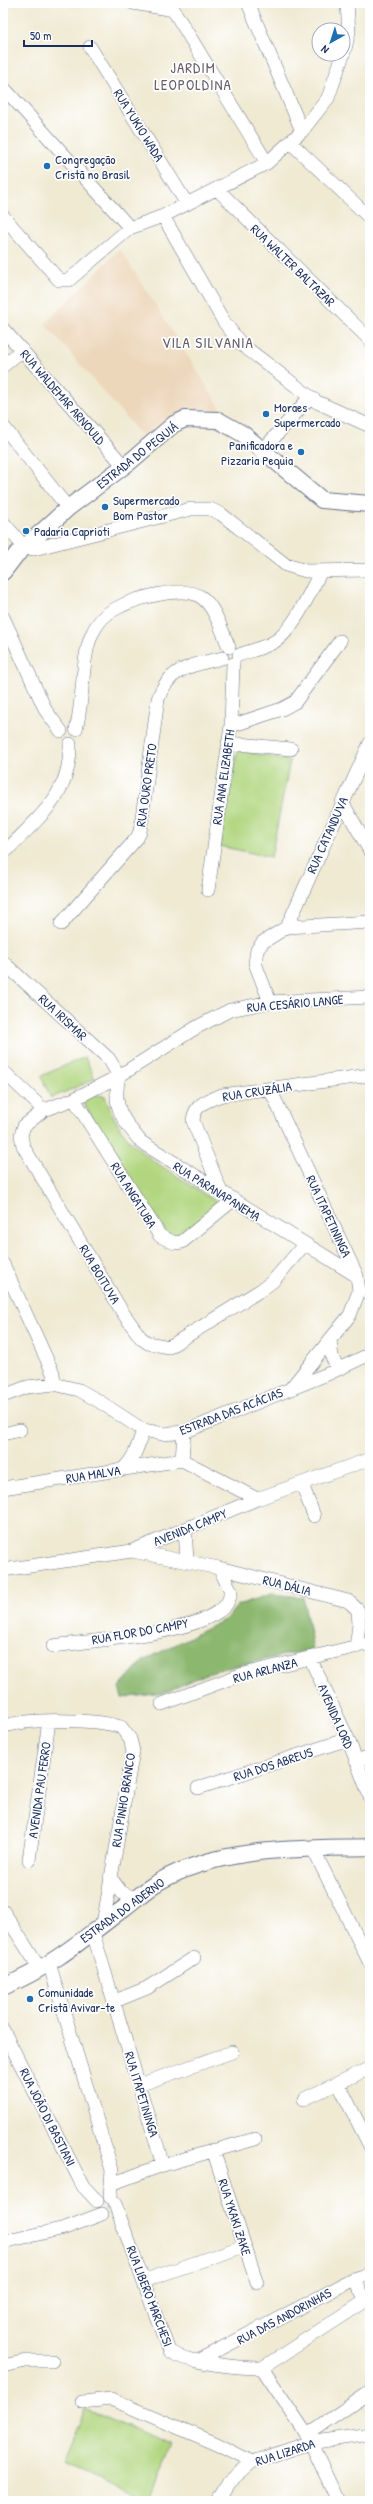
<svg xmlns="http://www.w3.org/2000/svg" width="373" height="2504" viewBox="0 0 373 2504" font-family="'Patrick Hand',sans-serif">
  <style>
    .built { fill: #edd7bb }
    .green { fill: #b1d67f; stroke: #66826e }
    .forest { fill: #8cb76e; stroke: #547366 }
    .lines { fill: none; stroke-linecap: round; stroke-linejoin: round }
    .minor-casing { stroke: #667087; stroke-width: 14 }
    .major-casing { stroke: #667087; stroke-width: 18 }
    .minor { stroke: #fff; stroke-width: 13 }
    .major { stroke: #fff; stroke-width: 16 }
    .poi-dot { fill: #1f6fb2; stroke: #fff; stroke-width: 1.5 }
    .labels { text-anchor: middle; dominant-baseline: central; stroke-width: 3.5; stroke-linejoin: round; paint-order: stroke }
    .street-label { font-size: 13px; fill: #1b2f5e; stroke: #fff }
    .poi-label { font-size: 13px; fill: #1b2f5e; stroke: #fff; text-anchor: start }
    .quarter-label { font-size: 15px; letter-spacing: 1px; fill: #655e68; stroke: #fff }
  </style>
  <rect width="100%" height="100%" fill="#fff"/>
  <filter id="ink" filterUnits="userSpaceOnUse"><feTurbulence type="fractalNoise" baseFrequency=".025" numOctaves="2"/><feDisplacementMap in="SourceGraphic" scale="8" xChannelSelector="R" yChannelSelector="G"/><feConvolveMatrix kernelMatrix="1 2 1 2 8 2 1 2 1" color-interpolation-filters="sRGB"/></filter>
  <filter id="wash" filterUnits="userSpaceOnUse"><feTurbulence type="fractalNoise" baseFrequency=".012" numOctaves="4" result="noise"/><feDisplacementMap in="SourceGraphic" scale="16" xChannelSelector="R" yChannelSelector="G"/><feGaussianBlur stdDeviation="0.9" result="paint"/><feColorMatrix in="noise" values="0 0 0 0 0 0 0 0 0 0 0 0 0 0 0 0 0 1.4 0 .05"/><feComposite in="paint" operator="in"/></filter>
  <g filter="url(#wash)">
    <rect width="100%" height="100%" fill="#f0ead3"/>
    <!-- built -->
    <path class="built" d="M120 249 225 415 206 408 171 417 141 435 45 324Z"/>
    <!-- green -->
    <path class="green" d="M238 750 290 761 271 857 219 846Z
      M85 1057 95 1079 51 1098 41 1076Z
      M92 1095 105 1096C120 1140 142 1154 180 1178 194 1187 206 1196 221 1204L178 1239 170 1238 83 1103Z
      M85 2409 171 2445 149 2498 63 2461Z"/>
    <!-- forest -->
    <path class="forest" d="M271 1594 303 1597 313 1649 213 1671 164 1693 122 1698 119 1688 143 1661 226 1619 238 1605Z"/>
  </g>
  <g filter="url(#ink)">
    <g class="lines">
      <defs>
        <path id="minor" d="M133 3 174 10
          M169 3 267 163
          M248 3 302 131
          M90 47 187 204
          M3 87 130 228
          M291 143 370 218
          M217 189 370 340
          M3 216 59 280H69L130 228 163 216 267 163 302 131 328 98 345 49 349 32 347 3
          M163 216 224 322 241 344 317 402 370 426
          M3 329 124 466
          M3 366 22 350
          M3 426 68 508
          M263 450 310 397
          M3 522 25 548 34 549 191 509H210L221 514 286 565 306 571 370 570
          M3 617 46 711 61 731
          M239 655C250 651 263 648 274 642 294 630 310 592 321 571
          M231 726 282 709 295 702 340 641
          M76 729C84 699 81 659 92 634 97 623 106 613 117 608 135 598 184 585 201 597 215 606 222 632 229 647
          M228 743 291 749
          M342 802 370 851
          M3 854C37 818 71 797 70 744
          M208 890 231 726 233 664
          M61 924 137 838 140 832 158 699C169 667 193 665 222 658
          M287 927 370 743
          M3 962 109 1059 119 1076
          M270 1002 255 963 257 950 263 942 287 927 370 922
          M3 1071 44 1110
          M119 1076C112 1107 122 1119 141 1142L357 1276
          M270 1089 357 1276 359 1291 350 1315 291 1388
          M74 1099 160 1236 175 1243 182 1242 233 1200
          M221 1192 193 1121C194 1104 208 1100 222 1095L370 1075
          M304 1245 273 1281 261 1290 169 1347 148 1343 141 1338 123 1313 23 1146 21 1135 24 1126 44 1110 74 1099 119 1076 197 1027 230 1010 270 1002 370 997
          M3 1264 53 1373 54 1384
          M330 1341 332 1357 338 1369
          M3 1396 27 1387 54 1384 79 1390 97 1400 143 1430 164 1434 184 1432 330 1373 370 1354
          M184 1432 182 1460 257 1499
          M3 1434 20 1430
          M122 1470C135 1458 138 1446 143 1430
          M302 1484 314 1516
          M3 1488 182 1460
          M185 1529 187 1561
          M132 1551 219 1568 348 1601 358 1610 359 1625 356 1647
          M3 1570 132 1551 257 1499 370 1459
          M53 1646C95 1640 186 1635 219 1611 226 1607 230 1599 231 1591L219 1568
          M310 1658 348 1739 370 1797
          M162 1704 240 1675 370 1643
          M3 1727C25 1718 98 1719 121 1727L130 1739 133 1751 103 1924
          M356 1761 370 1756
          M198 1788 348 1739
          M313 1849 370 1963
          M29 1860 49 1721
          M110 1877 121 1892 136 1899
          M3 1911 40 1969
          M93 1933 163 2165
          M49 1963 112 2170 110 2197
          M115 2001 147 1988 194 1958
          M3 2030 83 2186 97 2201
          M338 2083 370 2146
          M139 2085 232 2052
          M304 2099 370 2068
          M213 2150 257 2283
          M111 2184 163 2165 255 2139
          M115 2204 169 2351C185 2363 241 2368 262 2368
          M3 2242 65 2228 102 2214
          M354 2279 366 2301
          M143 2281 244 2246
          M199 2360 354 2279 370 2274
          M3 2366 26 2361H52
          M262 2368 307 2435 338 2501
          M262 2368 370 2298
          M82 2402 111 2399 217 2444 252 2462
          M307 2435 370 2392
          M217 2501 229 2482 252 2462 309 2443 370 2434"/>
        <path id="major" d="M3 572 16 555 68 508 132 460 174 424 185 419 218 420 243 434 322 500 370 504
          M3 1987C48 1969 86 1937 124 1908 136 1899 147 1888 160 1881 222 1846 302 1849 370 1847"/>
      </defs>
      <!-- minor casing -->
      <use href="#minor" class="minor-casing"/>
      <!-- major casing -->
      <use href="#major" class="major-casing"/>
      <!-- minor -->
      <use href="#minor" class="minor"/>
      <!-- major -->
      <use href="#major" class="major"/>
    </g>
  </g>
  <!-- markers -->
  <g class="poi-dot">
    <circle cx="47" cy="166" r="4"/>
    <circle cx="266" cy="414" r="4"/>
    <circle cx="301" cy="452" r="4"/>
    <circle cx="105" cy="507" r="4"/>
    <circle cx="26" cy="531" r="4"/>
    <circle cx="30" cy="1999" r="4"/>
  </g>
  <g class="labels">
    <!-- street labels -->
    <g class="street-label">
      <text transform="translate(139 125) rotate(58)">RUA YUKIO WADA</text>
      <text transform="translate(293 265) rotate(44)">RUA WALTER BALTAZAR</text>
      <text transform="translate(63 397) rotate(49)">RUA WALDEMAR ARNOULD</text>
      <text transform="translate(137 455) rotate(-38)">ESTRADA DO PEQUIÁ</text>
      <text transform="translate(223 777) rotate(-82)">RUA ANA ELIZABETH</text>
      <text transform="translate(146 785) rotate(-82)">RUA OURO PRETO</text>
      <text transform="translate(327 835) rotate(-66)">RUA CATANDUVA</text>
      <text transform="translate(295 1003) rotate(-5)">RUA CESÁRIO LANGE</text>
      <text transform="translate(63 1017) rotate(43)">RUA IRISMAR</text>
      <text transform="translate(257 1091) rotate(-9)">RUA CRUZÁLIA</text>
      <text transform="translate(217 1191) rotate(32)">RUA PARANAPANEMA</text>
      <text transform="translate(134 1195) rotate(58)">RUA ANGATUBA</text>
      <text transform="translate(329 1216) rotate(65)">RUA ITAPETININGA</text>
      <text transform="translate(100 1274) rotate(59)">RUA BOITUVA</text>
      <text transform="translate(231 1411) rotate(-21)">ESTRADA DAS ACÁCIAS</text>
      <text transform="translate(93 1474) rotate(-9)">RUA MALVA</text>
      <text transform="translate(190 1527) rotate(-22)">AVENIDA CAMPY</text>
      <text transform="translate(287 1585) rotate(14)">RUA DÁLIA</text>
      <text transform="translate(140 1631) rotate(-10)">RUA FLOR DO CAMPY</text>
      <text transform="translate(265 1670) rotate(-15)">RUA ARLANZA</text>
      <text transform="translate(336 1716) rotate(66)">AVENIDA LORD</text>
      <text transform="translate(273 1764) rotate(-18)">RUA DOS ABREUS</text>
      <text transform="translate(39 1790) rotate(-82)">AVENIDA PAU FERRO</text>
      <text transform="translate(123 1800) rotate(-81)">RUA PINHO BRANCO</text>
      <text transform="translate(122 1910) rotate(-36)">ESTRADA DO ADERNO</text>
      <text transform="translate(142 2094) rotate(73)">RUA ITAPETININGA</text>
      <text transform="translate(48 2117) rotate(63)">RUA JOÃO DI BASTIANI</text>
      <text transform="translate(235 2217) rotate(72)">RUA YKAKI ZAKE</text>
      <text transform="translate(150 2296) rotate(69)">RUA LIBERO MARCHESI</text>
      <text transform="translate(284 2316) rotate(-28)">RUA DAS ANDORINHAS</text>
      <text transform="translate(285 2452) rotate(-18)">RUA LIZARDA</text>
    </g>
    <!-- poi labels -->
    <g class="poi-label">
      <text x="55" y="159">Congregação<tspan x="55" dy="15">Cristã no Brasil</tspan></text>
      <text x="274" y="407">Moraes<tspan x="274" dy="15">Supermercado</tspan></text>
      <text x="293" y="445" text-anchor="end">Panificadora e<tspan x="293" dy="15">Pizzaria Pequia</tspan></text>
      <text x="113" y="500">Supermercado<tspan x="113" dy="15">Bom Pastor</tspan></text>
      <text x="34" y="531">Padaria Caprioti</text>
      <text x="38" y="1992">Comunidade<tspan x="38" dy="15">Cristã Avivar-te</tspan></text>
    </g>
    <!-- quarter labels -->
    <g class="quarter-label">
      <text x="193" y="67">JARDIM<tspan x="193" dy="17">LEOPOLDINA</tspan></text>
      <text x="208" y="342">VILA SILVANIA</text>
    </g>
  </g>
  <!-- margin -->
  <rect width="373" height="2504" fill="none" stroke="#fff" stroke-width="16"/>
  <!-- north arrow -->
  <g transform="translate(331 42) rotate(219)"><circle r="19" fill="#ffffff" stroke="#a4acbf"/>
  <path d="M0-3L7 15L0 10L-7 15Z" fill="#1f6fb2"/>
  <text y="-6" font-size="11" font-weight="bold" text-anchor="middle" fill="#1b2f5e">N</text>
  </g>
  <!-- scale -->
  <path d="M24 40v6h68v-6" fill="none" stroke="#1b2f5e" stroke-width="2"/>
  <text x="30" y="40" font-size="12" fill="#1b2f5e" stroke="#ffffff" stroke-width="3" paint-order="stroke">50 m</text>
</svg>
